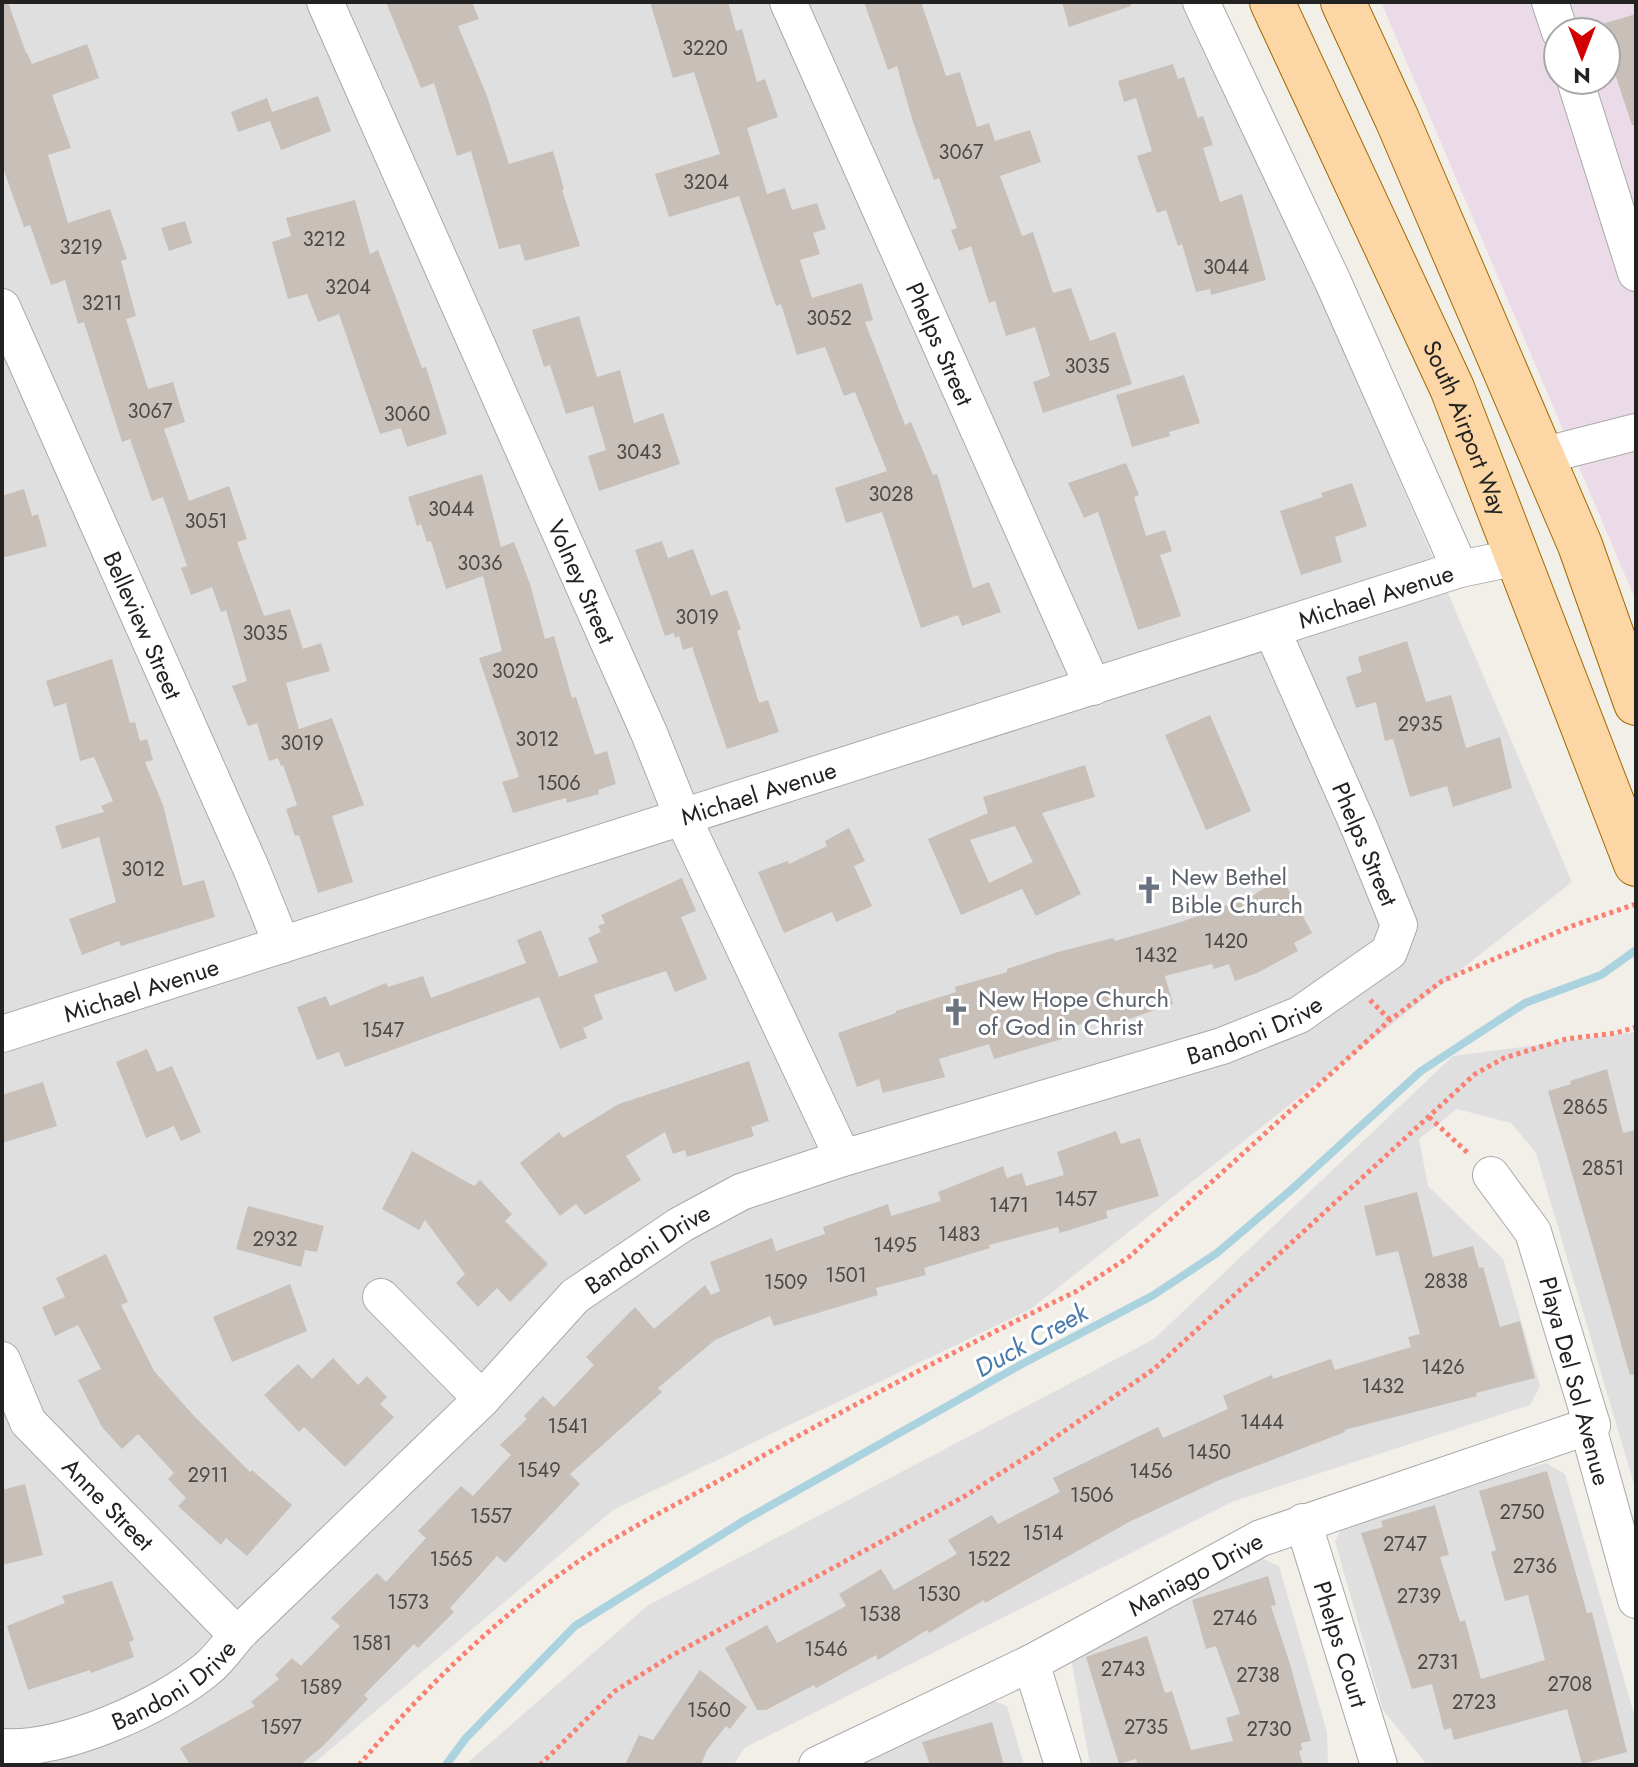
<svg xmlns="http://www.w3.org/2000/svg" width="1638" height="1767" viewBox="0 0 1638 1767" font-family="Jost,sans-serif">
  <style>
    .residential { fill: #e0dfdf }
    .industrial { fill: #ebdbe8; fill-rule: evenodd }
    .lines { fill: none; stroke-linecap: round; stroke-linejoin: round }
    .stream { stroke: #aad3df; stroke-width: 8 }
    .building { fill: #c7bfb8; fill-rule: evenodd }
    .minor-casing { stroke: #a9a9a9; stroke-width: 38 }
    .major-casing { stroke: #a06b00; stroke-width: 46 }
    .path { stroke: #fa8072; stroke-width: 5; stroke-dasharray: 4 4; stroke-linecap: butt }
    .minor { stroke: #fff; stroke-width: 36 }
    .major { stroke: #fcd6a4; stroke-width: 44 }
    .labels { text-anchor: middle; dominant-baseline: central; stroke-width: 6; stroke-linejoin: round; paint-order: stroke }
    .number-label { font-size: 20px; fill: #4b4948 }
    .street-label { font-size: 24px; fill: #222; stroke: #fff }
    .worship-label { font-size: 24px; fill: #5b616d; stroke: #fff; text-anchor: start }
    .water-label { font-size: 26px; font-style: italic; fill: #4a7aab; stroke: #fff }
  </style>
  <rect width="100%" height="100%" fill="#f2efe9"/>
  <!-- residential -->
  <path class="residential" d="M2 2H1194L1572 882 1031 1309 613 1510 312 1765H2Z
    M1636 1032V1491L1536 1153 1511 1123 1457 1109 1419 1139 1428 1186 1503 1259 1540 1386 1530 1405 1234 1501 744 1748 734 1765H465L647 1606 1154 1339 1453 1056Z
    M1546 1463 1565 1474 1636 1721V1765H1427L1383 1710 1335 1541 1345 1522Z
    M1258 1556 1279 1566 1327 1732 1328 1765H1090L1070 1652Z
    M984 1697 1007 1706 1024 1765H856Z"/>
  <!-- industrial -->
  <path class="industrial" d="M1381 2H1636V601ZM1558 32H1606V80H1558Z"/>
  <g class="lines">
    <!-- stream -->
    <path class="stream" d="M446 1765 466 1738 575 1626 745 1520 1022 1364 1152 1296 1217 1253 1291 1190 1421 1071 1525 1003 1601 975 1636 950"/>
  </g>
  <!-- building -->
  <path class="building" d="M2 2H8L26 53H27L32 64 87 44 99 78 52 95 71 148 48 155 68 223 110 209 127 259 121 261 136 316 126 319 148 389 173 382 185 422 164 429 189 501 229 486 247 539 237 542 264 616 290 609 303 649 321 643 330 671 286 683 299 729 332 718 364 805 332 816 353 882 318 893 299 835 295 836 286 809 297 805 283 765 281 766 278 758 269 761 257 723 248 726 232 686 247 681 226 610 221 612 212 587 191 595 181 568 187 566 163 497 152 501 130 439 122 442 84 322 78 324 65 280 51 285 30 225 24 227 2 165Z
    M386 2H472L479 19 458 26 487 96 509 164 553 151 564 189 562 190 580 246 525 261 520 244 499 249 471 151 457 156 434 83 421 88Z
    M650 2H728L736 31 742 29 757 82 765 79 778 117 747 128 767 194 785 188 792 210 817 203 826 229 813 233 820 254 800 260 812 298 862 283 873 320 865 322 905 425 911 422 933 475 937 474 973 588 989 582 1001 612 962 626 958 615 921 628 882 512 846 523 835 488 887 471 855 392 844 396 825 347 797 355 781 304 776 306 739 196 669 217 655 174 720 154 694 72 673 78Z
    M864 2H921L946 76 960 72 977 127 989 123 995 141 1030 130 1041 162 1000 176 1022 236 1033 232 1053 293 1071 288 1090 341 1115 332 1132 384 1043 413 1033 382 1050 376 1035 327 1006 336 995 301 989 303 971 246 959 251 951 230 957 228 939 178 934 180 913 122 897 66 888 70Z
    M1062 2H1131V6L1069 27Z
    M1636 14V125H1632L1606 47V32H1601L1599 25Z
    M1173 64 1178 79 1184 77 1198 118 1203 116 1213 145 1203 148 1220 202 1242 194 1266 280 1211 295 1210 289 1196 292 1182 244 1178 246 1166 210 1157 213 1137 156 1152 151 1136 98 1124 102 1118 81Z
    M318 96 331 131 281 150 270 121 238 132 231 112 267 98 272 112Z
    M355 200 370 254 378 250 422 368 426 367 447 434 407 447 401 428 380 434 339 314 318 322 307 294 288 299 272 242 291 236 286 218Z
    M185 221 192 243 169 251 161 228Z
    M579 316 597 377 620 370 634 423 663 413 680 464 599 491 588 456 606 450 593 406 566 414 550 365 544 367 532 330Z
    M1184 375 1200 423 1169 432 1170 436 1132 447 1116 395Z
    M1126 463 1139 495 1134 497 1146 536 1165 530 1172 551 1160 555 1181 616 1138 630 1098 512 1084 518 1068 483Z
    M482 474 501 547 514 542 530 584 545 639 554 636 572 698 576 697 595 755 607 751 616 784 598 790 599 794 567 803 566 798 513 813 502 782 519 777 479 658 502 651 483 576 446 589 431 541 427 542 421 524 417 526 408 497Z
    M1352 483 1367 526 1335 537 1342 562 1301 575 1280 511 1323 497 1321 493Z
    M24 489 32 516 38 514 47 546 2 558V496Z
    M662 541 668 558 693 549 711 596 727 590 741 629 737 631 759 703 768 700 779 732 727 749 692 647 683 650 679 636 675 638 674 633 665 636 635 550Z
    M1407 641 1426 702 1451 695 1466 748 1500 737 1512 788 1453 807 1447 786 1410 797 1393 739 1385 741 1376 702 1356 708 1346 677 1362 672 1358 657Z
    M112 659 130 723 135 722 140 741 147 739 153 760 145 762 163 805 183 886 204 880 215 917 121 946 119 941 82 955 69 919 116 902 99 837 62 849 55 826 104 812 101 806 113 801 94 757 80 761 66 703 54 707 46 681Z
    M1210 715 1251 811 1206 830 1165 735Z
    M1085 765 1095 797 1042 813 1081 894 1036 916 1022 889 961 915 928 839 988 813 983 797ZM1015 826 1033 862 989 883 970 840Z
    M849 828 865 861 854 866 872 906 836 922 832 912 784 933 758 872 788 861 789 864 827 846 825 841Z
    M1282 877 1312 933 1294 943 1298 951 1257 973 1235 981 1229 964 1214 969 1212 964 1165 976 1173 1004 1111 1025 1108 1015 1060 1031 1062 1039 994 1059 989 1044 939 1059 945 1077 883 1093 879 1079 857 1087 838 1033 896 1013V1011L956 992 955 987 1007 972V969L1058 952 1113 938 1115 941 1181 922 1252 896Z
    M682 878 696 911 681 917 707 979 675 992 666 971 594 995 603 1019 583 1028 587 1038 560 1049 539 997 345 1067 339 1052 317 1060 297 1007 326 996 330 1006 386 983 388 987 423 976 431 998 526 963 517 940 541 930 559 977 598 962 588 938 601 932 598 926 605 923 601 915Z
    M147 1049 157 1072 172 1066 201 1132 181 1141 174 1126 146 1138 116 1062Z
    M749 1061 769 1121 751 1127 754 1136 687 1157 685 1150 673 1154 665 1132 626 1156 641 1180 585 1215 576 1204 560 1216 520 1163 559 1132 563 1138 619 1104Z
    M1607 1069 1623 1133 1636 1130V1374L1630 1375 1548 1091 1571 1084 1570 1081Z
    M43 1082 57 1126 2 1143V1095Z
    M1116 1131 1121 1144 1140 1138 1159 1196 1106 1211 1108 1218 1060 1233 1058 1227 989 1245 990 1248 924 1268 926 1275 876 1288 878 1295 774 1326 770 1316 715 1340 658 1388 662 1392 570 1474 580 1484 505 1563 497 1556 450 1608 454 1612 418 1648 414 1644 364 1695 368 1699 323 1746 300 1765H190L180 1748 255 1706 251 1702 279 1679 275 1675 292 1658 301 1666 340 1626 331 1618 377 1573 386 1582 426 1538 418 1531 461 1486 473 1496 511 1455 500 1445 527 1419 524 1416 543 1396 554 1407 594 1365 586 1357 635 1307 654 1329 705 1285 711 1295 720 1291 710 1262 772 1238 776 1251 825 1234 823 1227 888 1204 891 1216 941 1201 938 1192 1003 1166 1007 1178 1022 1173 1026 1186 1064 1175 1057 1152Z
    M412 1151 474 1186 480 1180 512 1214 505 1221 548 1264 510 1302 497 1288 478 1307 456 1283 465 1274 425 1220 419 1230 382 1209Z
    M1417 1192 1433 1257 1473 1246 1479 1268 1483 1267 1500 1327 1520 1321 1535 1378 1476 1393 1477 1396 1344 1430 1345 1432 1217 1481 1129 1522 985 1603 984 1600 929 1633 927 1630 878 1660 876 1655 816 1688 814 1685 766 1710H757L725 1648 767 1625 777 1643 846 1606 839 1594 881 1569 894 1590 957 1554 948 1540 992 1515 998 1524 1060 1492 1053 1478 1158 1427 1163 1438 1228 1409 1223 1396 1272 1375 1273 1379 1331 1359 1335 1370 1411 1347 1408 1337 1420 1334 1398 1251 1376 1256 1364 1206Z
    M248 1206 324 1226 317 1252 305 1250 301 1267 236 1249Z
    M106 1254 128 1302 121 1305 154 1371 194 1416 250 1472 252 1470 292 1505 247 1556 226 1538 221 1545 178 1506 186 1498 168 1479 174 1473 138 1434 122 1449 102 1427 78 1380 101 1369 78 1325 55 1336 42 1307 65 1297 56 1278Z
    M290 1284 307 1331 232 1362 213 1317Z
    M333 1358 358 1385 367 1376 387 1397 380 1404 394 1417 345 1467 304 1427 299 1432 264 1395 298 1364 312 1379Z
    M1547 1471 1587 1613 1592 1612 1627 1752 1582 1764 1567 1709 1454 1740 1451 1728 1444 1730 1432 1684 1412 1689 1361 1533 1383 1527 1381 1521 1435 1505 1449 1555 1440 1557 1460 1622 1465 1620 1481 1679 1545 1660 1528 1595 1505 1601 1491 1552 1496 1550 1479 1491Z
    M25 1484 43 1555 2 1565V1490Z
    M1268 1576 1276 1605 1271 1606 1290 1664 1311 1741 1301 1743 1302 1750 1299 1751 1303 1765H1138L1136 1759 1119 1764 1086 1657 1147 1636 1165 1693 1172 1691 1191 1750 1233 1741 1226 1718 1240 1714 1216 1646 1206 1649 1192 1600Z
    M112 1581 134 1640 129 1642 134 1657 91 1673 90 1670 28 1690 7 1626 65 1603 62 1596Z
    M700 1670 747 1707 730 1729 726 1726 707 1750 701 1765H625L639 1735 653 1740Z
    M992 1722 1004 1765H930L922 1742Z"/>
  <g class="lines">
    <defs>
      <g id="minor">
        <path id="s1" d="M325 2 649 733 683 818 843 1158"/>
        <path id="s2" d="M788 2 1093 687"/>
        <path d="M1201 2 1333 282 1460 569"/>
        <path d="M1550 2 1560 32"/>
        <path d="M1575 80 1636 273"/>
        <path id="s3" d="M2 307 251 868 282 945"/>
        <path d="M1542 456 1636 432"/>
        <path id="s4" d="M2 1034 1460 569 1518 557"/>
        <path d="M1491 1175 1533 1232 1592 1425 1589 1431 1636 1600"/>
        <path d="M381 1297 482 1399"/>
        <path id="s5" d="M2 1360 28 1422 237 1635"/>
        <path id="s6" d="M1303 1522 1379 1765"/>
        <path d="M1031 1663 1063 1765"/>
        <path id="s7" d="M2 1747C63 1751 162 1707 208 1668 219 1659 228 1646 237 1635L482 1399 575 1296 680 1225 741 1192 843 1158 1222 1046 1299 1015 1389 952 1399 925 1359 827 1272 630"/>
        <path id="s8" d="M817 1765 1031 1663 1261 1538 1592 1425"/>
      </g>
      <g id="major">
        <path id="s9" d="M1272 2 1452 388 1636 864"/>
        <path d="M1343 2 1397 119 1580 545 1636 703"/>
      </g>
    </defs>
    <!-- minor casing -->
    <use href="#minor" class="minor-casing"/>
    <!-- major casing -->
    <use href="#major" class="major-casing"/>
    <!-- path -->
    <path class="path" d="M1370 1000 1390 1020
      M1429 1117 1469 1154
      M359 1765C426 1686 504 1610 591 1553 635 1525 683 1501 729 1475 843 1410 959 1348 1077 1291L1129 1257 1390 1020 1442 981 1572 926 1636 904
      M540 1765 615 1691 671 1656 965 1496 1037 1450 1154 1369 1475 1074 1504 1058 1566 1039 1616 1033 1636 1027"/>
    <!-- minor -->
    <use href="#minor" class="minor"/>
    <!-- major -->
    <use href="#major" class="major"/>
  </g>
  <!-- icons -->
  <defs>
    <symbol id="church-bare" viewBox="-9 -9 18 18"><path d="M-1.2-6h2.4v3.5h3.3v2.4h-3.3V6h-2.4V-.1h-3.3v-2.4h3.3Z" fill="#6b7280" stroke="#fff" stroke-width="2.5" paint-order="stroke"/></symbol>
  </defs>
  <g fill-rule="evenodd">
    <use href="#church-bare" x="1129" y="870" width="40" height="40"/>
    <use href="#church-bare" x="936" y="992" width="40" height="40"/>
  </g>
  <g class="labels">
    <!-- number labels -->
    <g class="number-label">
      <text x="705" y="48">3220</text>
      <text x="961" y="152">3067</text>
      <text x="706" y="182">3204</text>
      <text x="324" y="239">3212</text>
      <text x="81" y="247">3219</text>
      <text x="1226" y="267">3044</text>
      <text x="348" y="287">3204</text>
      <text x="102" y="303">3211</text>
      <text x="829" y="318">3052</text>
      <text x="1087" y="366">3035</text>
      <text x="150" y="411">3067</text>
      <text x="407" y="414">3060</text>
      <text x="639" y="452">3043</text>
      <text x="891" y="494">3028</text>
      <text x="451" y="509">3044</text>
      <text x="206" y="521">3051</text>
      <text x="480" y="563">3036</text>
      <text x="697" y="617">3019</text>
      <text x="265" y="633">3035</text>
      <text x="515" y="671">3020</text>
      <text x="1420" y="724">2935</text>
      <text x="537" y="739">3012</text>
      <text x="302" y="743">3019</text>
      <text x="559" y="783">1506</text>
      <text x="143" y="869">3012</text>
      <text x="1226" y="941">1420</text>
      <text x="1156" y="955">1432</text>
      <text x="383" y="1030">1547</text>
      <text x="1585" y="1107">2865</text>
      <text x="1603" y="1168">2851</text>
      <text x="1076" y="1199">1457</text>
      <text x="1009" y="1205">1471</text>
      <text x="959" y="1234">1483</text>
      <text x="275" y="1239">2932</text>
      <text x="895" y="1245">1495</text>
      <text x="846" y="1275">1501</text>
      <text x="1446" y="1281">2838</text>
      <text x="786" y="1282">1509</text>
      <text x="1443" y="1367">1426</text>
      <text x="1383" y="1386">1432</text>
      <text x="1262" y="1422">1444</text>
      <text x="568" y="1426">1541</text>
      <text x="1209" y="1452">1450</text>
      <text x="539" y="1470">1549</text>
      <text x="1151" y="1471">1456</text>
      <text x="208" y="1475">2911</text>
      <text x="1092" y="1495">1506</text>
      <text x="1522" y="1512">2750</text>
      <text x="491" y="1516">1557</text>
      <text x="1043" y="1533">1514</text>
      <text x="1405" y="1544">2747</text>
      <text x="451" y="1559">1565</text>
      <text x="989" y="1559">1522</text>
      <text x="1535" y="1566">2736</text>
      <text x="939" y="1594">1530</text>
      <text x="1419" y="1596">2739</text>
      <text x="408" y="1602">1573</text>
      <text x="880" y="1614">1538</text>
      <text x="1235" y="1618">2746</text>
      <text x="372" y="1643">1581</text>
      <text x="826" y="1649">1546</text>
      <text x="1438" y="1662">2731</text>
      <text x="1123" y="1669">2743</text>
      <text x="1258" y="1675">2738</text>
      <text x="1570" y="1684">2708</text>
      <text x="321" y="1687">1589</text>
      <text x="1474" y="1702">2723</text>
      <text x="709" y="1710">1560</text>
      <text x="281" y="1727">1597</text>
      <text x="1146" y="1727">2735</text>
      <text x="1269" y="1729">2730</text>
    </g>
    <!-- street labels -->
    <g class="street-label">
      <text stroke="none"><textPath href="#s2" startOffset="374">Phelps Street</textPath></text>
      <text stroke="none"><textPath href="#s9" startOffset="468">South Airport Way</textPath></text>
      <text stroke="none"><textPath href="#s1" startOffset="634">Volney Street</textPath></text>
      <text stroke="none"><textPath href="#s4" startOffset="1442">Michael Avenue</textPath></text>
      <text stroke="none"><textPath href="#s3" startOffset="348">Belleview Street</textPath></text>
      <text stroke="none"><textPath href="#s4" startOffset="794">Michael Avenue</textPath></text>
      <text transform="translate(1365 844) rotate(67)">Phelps Street</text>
      <text stroke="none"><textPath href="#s4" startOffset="146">Michael Avenue</textPath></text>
      <text stroke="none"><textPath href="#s7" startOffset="1482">Bandoni Drive</textPath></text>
      <text stroke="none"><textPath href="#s7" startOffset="834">Bandoni Drive</textPath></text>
      <text transform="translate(1575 1381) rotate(75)">Playa Del Sol Avenue</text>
      <text stroke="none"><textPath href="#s5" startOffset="182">Anne Street</textPath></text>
      <text stroke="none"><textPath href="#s8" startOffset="424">Maniago Drive</textPath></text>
      <text stroke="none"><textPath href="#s6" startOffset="128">Phelps Court</textPath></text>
      <text stroke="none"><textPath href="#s7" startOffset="186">Bandoni Drive</textPath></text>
    </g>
    <!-- worship labels -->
    <g class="worship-label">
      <text x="1171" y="876">New Bethel<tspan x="1171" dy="28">Bible Church</tspan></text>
      <text x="978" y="998">New Hope Church<tspan x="978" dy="28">of God in Christ</tspan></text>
    </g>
    <!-- water labels -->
    <g class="water-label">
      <text transform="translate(1031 1340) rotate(-29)">Duck Creek</text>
    </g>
  </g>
  <!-- border -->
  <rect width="1638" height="1767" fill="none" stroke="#222222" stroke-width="8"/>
  <!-- north arrow -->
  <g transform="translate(1582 56) rotate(180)"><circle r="38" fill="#ffffff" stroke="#a7a7a7" stroke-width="2"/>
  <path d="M0-6L14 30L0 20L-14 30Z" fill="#d40000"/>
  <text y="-12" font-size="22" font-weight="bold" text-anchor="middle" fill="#222222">N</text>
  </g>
</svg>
